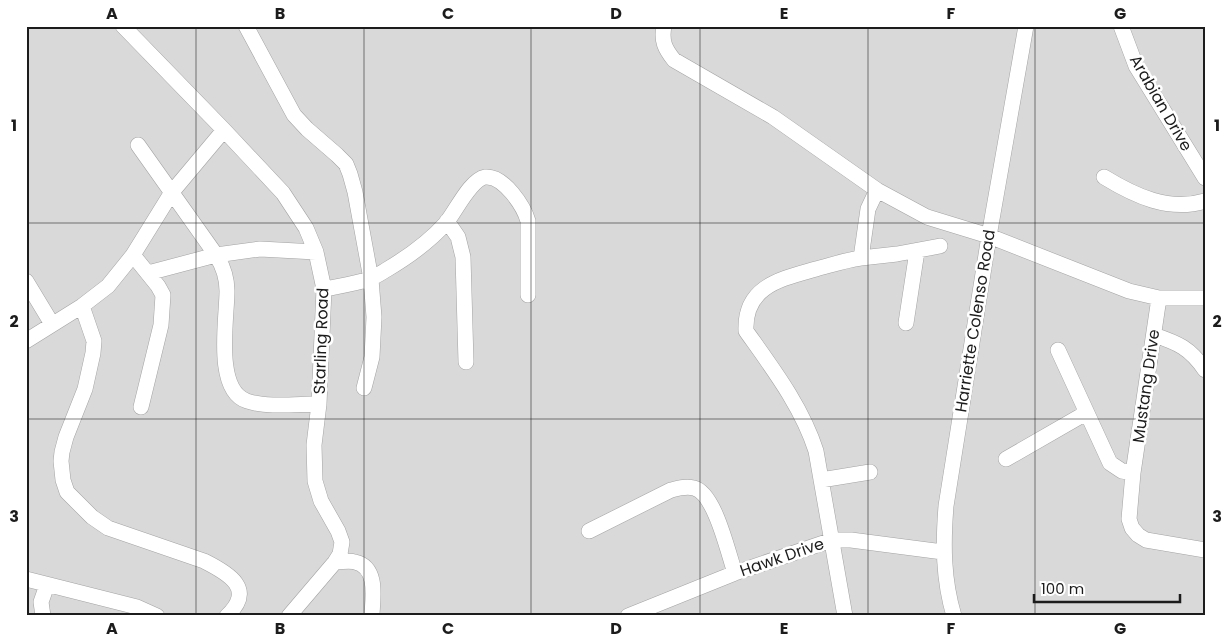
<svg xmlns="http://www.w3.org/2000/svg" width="1231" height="642" viewBox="0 0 1231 642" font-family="Poppins,sans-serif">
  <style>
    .residential { fill: #dad9d9 }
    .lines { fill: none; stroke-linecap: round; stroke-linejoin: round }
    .minor-casing { stroke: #a3a3a3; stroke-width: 16 }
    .minor { stroke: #fff; stroke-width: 15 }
    .grid { fill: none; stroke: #1c1c1c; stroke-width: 1; stroke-opacity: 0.55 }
    .labels { text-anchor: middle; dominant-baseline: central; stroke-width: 5; stroke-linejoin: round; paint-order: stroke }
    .street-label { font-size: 16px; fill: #1c1c1c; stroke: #fff }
    .neatline { fill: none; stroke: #1c1c1c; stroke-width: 2 }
    .grid-label { font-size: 16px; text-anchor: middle; font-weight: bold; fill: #1c1c1c }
  </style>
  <rect width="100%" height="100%" fill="#eceae2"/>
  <!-- residential -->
  <path class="residential" d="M26 26H1205V616H26Z"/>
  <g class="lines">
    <defs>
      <path id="minor" d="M123 26 224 130 283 193 306 228 316 252 324 289 319 404 314 445 315 481 321 501 338 531 342 542 340 554 335 562 289 616
        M246 26 294 115 307 129 337 155 346 164 350 174 355 192 371 279 374 317 372 357 364 388
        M664 26C661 41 665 49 674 60L773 117 877 190 927 217 989 236 1129 291 1159 298H1205
        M1121 26 1136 66 1205 178
        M138 145 216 255C223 266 227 278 227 291 227 318 214 390 247 401 267 408 298 404 319 404
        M1104 177C1135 196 1169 212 1205 201
        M447 221 458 237 463 257 466 362
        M133 255 158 286 163 295 161 325 141 407
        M861 258 897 254 940 246
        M148 273 216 255 260 249 316 252
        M26 281 52 324
        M324 289C339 286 355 284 369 279 375 277 381 273 386 270 408 257 429 242 446 223 456 211 470 180 485 177 504 175 524 207 528 221V295
        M1159 298 1133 473 1129 519 1132 528 1138 535 1146 540 1205 550
        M82 306 94 341 93 353 85 389 66 437 62 452 61 461 63 480 67 492 92 517 108 528 204 561C230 574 255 589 227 616
        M906 323 917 251
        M1154 335C1178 343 1190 348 1205 370
        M26 341 82 306 108 286 133 255 172 192 224 130
        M1058 350 1110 463 1122 471 1133 473
        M1006 459 1086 413
        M821 480 870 472
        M589 531 671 490C679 488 686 486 694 488 715 493 728 553 735 573
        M335 562C342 562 349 560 355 562 378 567 373 597 372 614
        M26 579 137 607 157 616
        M43 616 41 602 47 585
        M628 616 735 573 832 540H851L943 552
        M845 616 816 451C802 407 773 369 746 331 744 286 781 279 816 269 831 265 846 260 861 258L868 209 877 190
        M954 616C943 579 943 544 946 506L989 236 1026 26"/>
    </defs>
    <!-- minor casing -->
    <use href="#minor" class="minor-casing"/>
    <!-- minor -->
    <use href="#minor" class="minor"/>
  </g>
  <!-- grid -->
  <path class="grid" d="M196 26V616M364 26V616M531 26V616M700 26V616M868 26V616M1035 26V616M26 223H1205M26 419H1205"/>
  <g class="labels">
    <!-- street labels -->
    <g class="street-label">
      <text transform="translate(1161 103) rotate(60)">Arabian Drive</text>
      <text transform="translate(975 321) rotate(-81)">Harriette Colenso Road</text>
      <text transform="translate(321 341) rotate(-88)">Starling Road</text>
      <text transform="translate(1146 386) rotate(-82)">Mustang Drive</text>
      <text transform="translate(782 557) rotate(-19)">Hawk Drive</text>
    </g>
  </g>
  <!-- border -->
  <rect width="1231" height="642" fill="none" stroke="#ffffff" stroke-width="55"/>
  <!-- scale -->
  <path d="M1034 594v8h146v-8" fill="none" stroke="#1c1c1c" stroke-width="2.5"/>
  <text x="1041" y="594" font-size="15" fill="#1c1c1c" stroke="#ffffff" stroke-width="4" paint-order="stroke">100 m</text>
  <rect x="28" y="28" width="1176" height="586" class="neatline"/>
  <g class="grid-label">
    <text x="112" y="19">A</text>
    <text x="280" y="19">B</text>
    <text x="448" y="19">C</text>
    <text x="616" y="19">D</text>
    <text x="784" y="19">E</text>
    <text x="951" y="19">F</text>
    <text x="1120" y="19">G</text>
    <text x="14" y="131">1</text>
    <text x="1217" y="131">1</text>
    <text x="14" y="327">2</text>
    <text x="1217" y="327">2</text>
    <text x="14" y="522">3</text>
    <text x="1217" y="522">3</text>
    <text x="112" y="634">A</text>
    <text x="280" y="634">B</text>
    <text x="448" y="634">C</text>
    <text x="616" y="634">D</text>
    <text x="784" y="634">E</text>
    <text x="951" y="634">F</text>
    <text x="1120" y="634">G</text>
  </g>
</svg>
